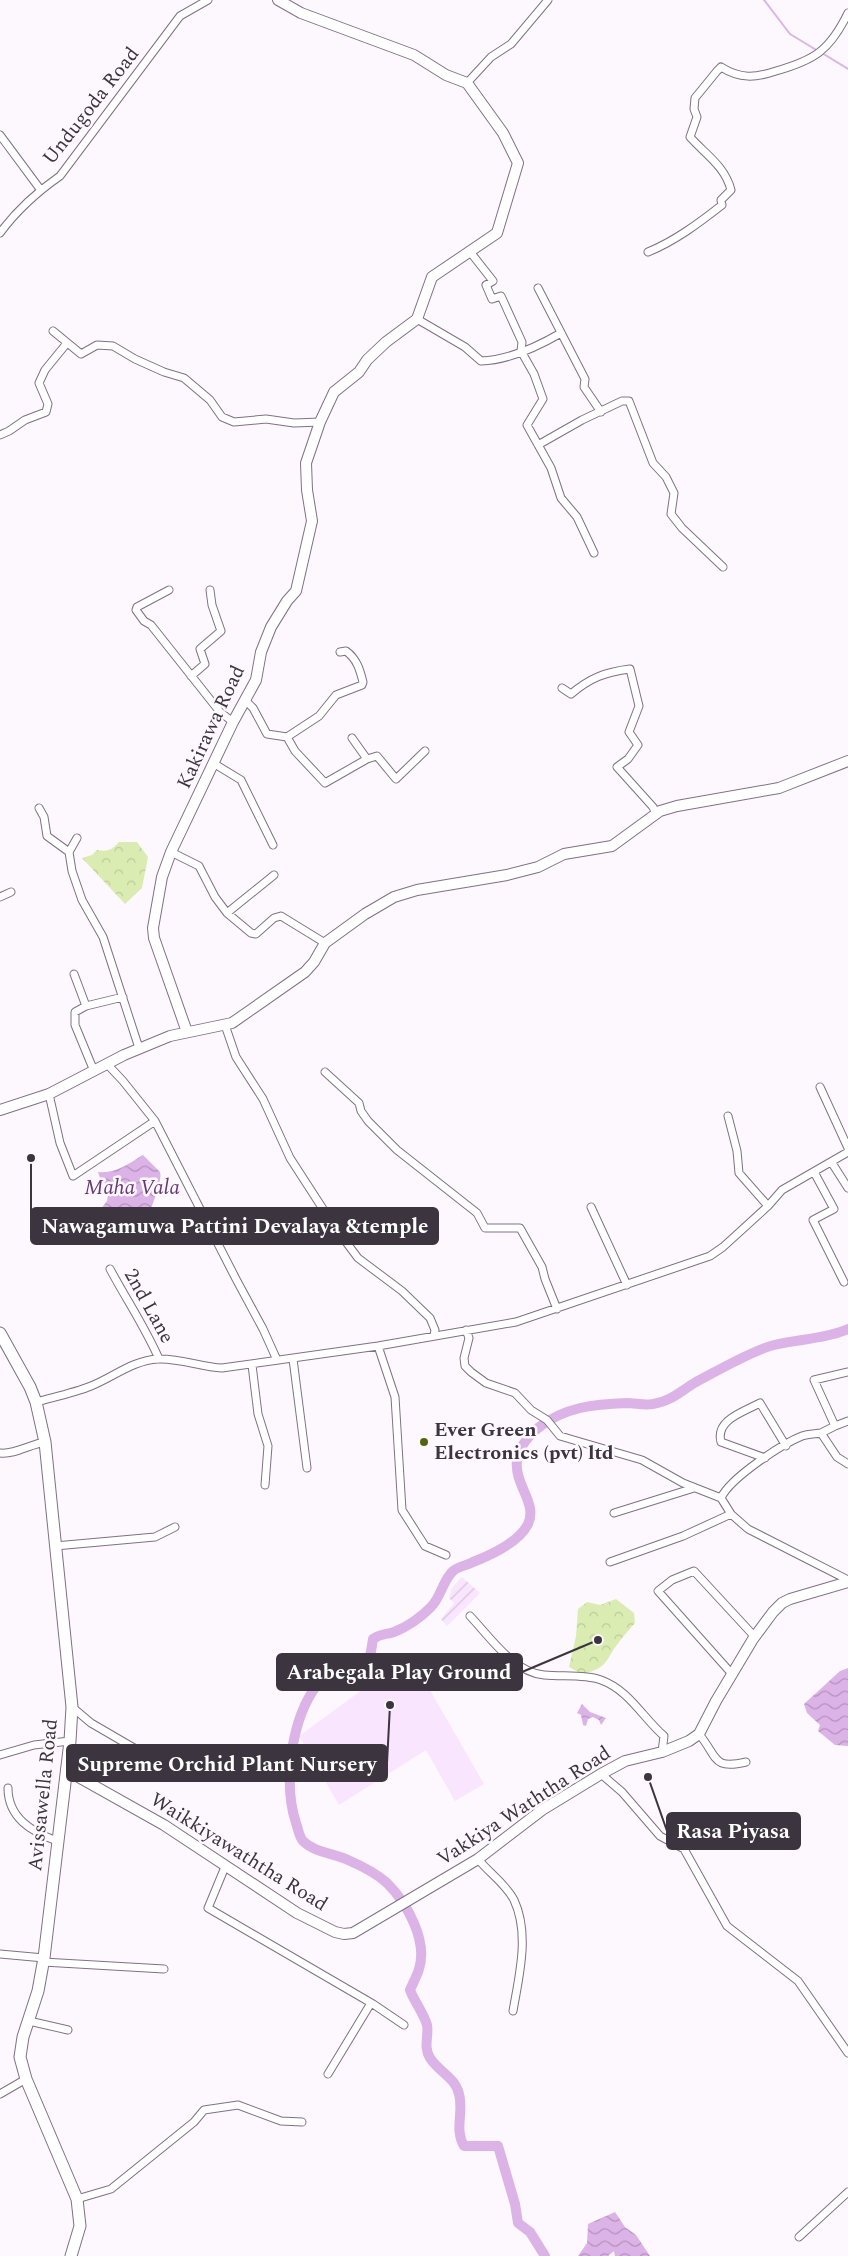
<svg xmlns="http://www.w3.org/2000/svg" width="848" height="2256" viewBox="0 0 848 2256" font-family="Spectral,serif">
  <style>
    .built { fill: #f9e5fe }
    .industrial { fill: url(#industrial-furrows) }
    .park { fill: url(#park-crowns) }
    .water { fill: url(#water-waves) }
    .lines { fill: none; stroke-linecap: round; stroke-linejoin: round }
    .stream { stroke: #dcb3e7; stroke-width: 2 }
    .river { stroke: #dcb3e7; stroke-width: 10 }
    .street-casing { stroke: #817086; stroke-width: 9 }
    .secondary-casing { stroke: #817086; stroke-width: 12 }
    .primary-casing { stroke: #817086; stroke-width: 13 }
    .street { stroke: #fff; stroke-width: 7 }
    .secondary { stroke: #fff; stroke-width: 10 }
    .primary { stroke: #fff; stroke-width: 11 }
    .poi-dot { fill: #526610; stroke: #fcf8fd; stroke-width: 2 }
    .labels { text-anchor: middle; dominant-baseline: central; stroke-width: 5; stroke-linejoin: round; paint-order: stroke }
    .street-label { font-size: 20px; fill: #3c343e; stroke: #fcf8fd }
    .poi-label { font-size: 20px; font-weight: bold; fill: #3c343e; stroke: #fcf8fd; text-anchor: start }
    .water-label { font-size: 21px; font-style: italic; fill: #693776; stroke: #fcf8fd }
    .leader { fill: none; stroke: #3c343e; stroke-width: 2 }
    .callout-dot { fill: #3c343e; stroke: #fcf8fd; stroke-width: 2 }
    .callout { fill: #3c343e; stroke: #3c343e; stroke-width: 2 }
    .callout-label { font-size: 21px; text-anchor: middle; font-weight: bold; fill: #fff }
  </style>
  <defs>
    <pattern id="industrial-furrows" width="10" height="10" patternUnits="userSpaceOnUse" patternTransform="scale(1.25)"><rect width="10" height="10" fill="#f9e5fe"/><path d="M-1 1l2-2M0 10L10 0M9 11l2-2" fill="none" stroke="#d6c5db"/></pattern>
    <pattern id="park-crowns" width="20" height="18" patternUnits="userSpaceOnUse" patternTransform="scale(1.25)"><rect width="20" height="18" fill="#daecb2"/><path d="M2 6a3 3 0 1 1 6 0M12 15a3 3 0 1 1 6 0" fill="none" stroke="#bccb9a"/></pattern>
    <pattern id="water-waves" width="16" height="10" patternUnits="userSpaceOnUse" patternTransform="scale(1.25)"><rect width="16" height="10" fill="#dcb3e7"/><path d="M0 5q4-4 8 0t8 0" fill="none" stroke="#b492bd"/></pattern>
  </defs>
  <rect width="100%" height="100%" fill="#fcf8fd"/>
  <!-- built -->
  <path class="built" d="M412 1659 484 1784 455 1801 426 1750 339 1805 299 1736 384 1674Z"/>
  <!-- industrial -->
  <path class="industrial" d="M462 1577 480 1593 447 1626 441 1619 454 1603 449 1598 452 1588Z"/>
  <!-- park -->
  <path class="park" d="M119 842H137L148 857 142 888 125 904 82 858 92 855 97 850C107 852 112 850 119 842Z
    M616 1599 634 1613 635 1623C630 1629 624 1635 619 1642 605 1660 609 1668 582 1674L569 1667 576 1636 578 1609 587 1602 600 1605Z"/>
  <!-- water -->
  <path class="water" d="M143 1155 160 1172C163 1181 150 1210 146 1221L136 1213 135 1219 132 1217 124 1223 126 1230 114 1236 107 1232 97 1214 107 1201 109 1188 100 1178 98 1172C115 1174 128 1164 143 1155Z
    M848 1668V1746L835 1745 818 1731 820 1725 807 1713 804 1704 840 1671Z
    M582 1704 590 1712 606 1718 601 1725 599 1720 593 1717 588 1719 586 1726 583 1725 581 1715 577 1713Z
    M615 2212 625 2227 636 2235 650 2256H615L614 2251 608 2256H578L587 2243 588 2224Z"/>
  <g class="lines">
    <!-- stream -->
    <path class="stream" d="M764 0 790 34 818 51
      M822 53 848 69"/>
    <!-- river -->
    <path class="river" d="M545 2256 530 2232 518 2223 515 2204 498 2146H464C454 2129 464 2112 459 2094 455 2077 439 2072 430 2058 423 2047 429 2036 427 2025 424 2014 414 2001 410 1990 413 1983 417 1976 419 1969 428 1941 407 1903 387 1883 376 1873 362 1866 348 1860 334 1853 315 1853 303 1841 299 1837 298 1828 296 1823 283 1783 291 1719 317 1685 363 1685 366 1685 373 1639 382 1633 385 1635 394 1632 407 1627 421 1617 431 1607 441 1597 443 1580 453 1571 457 1567 468 1565 473 1562 491 1555 519 1542 528 1524 542 1495 489 1470 538 1428 564 1407 595 1404 627 1403 635 1403 645 1406 653 1404 670 1402 682 1390 696 1382 717 1371 753 1350 774 1345 799 1339 825 1339 848 1329"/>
    <defs>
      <path id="street" d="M467 83 491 57 511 44 548 0
        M0 135 40 189
        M0 233C17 210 37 192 60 176L180 16 208 0
        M648 252C675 241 699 223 722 205L721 200 731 190C725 166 705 154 690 137L697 117 694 109 695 98 717 71 721 67C740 79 755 78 776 71 815 60 830 50 848 13
        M471 253 493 281 486 285 492 299 501 296 522 342 521 351 534 374 543 399 527 425 551 468 561 498 577 517 594 553
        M538 288 585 379 584 387 601 412
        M417 319 465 347 481 361C508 360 537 347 561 333
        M53 331 81 354 97 345 113 346 135 359 164 372 184 378 210 400 222 417 234 422 266 419 294 423 320 422
        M0 435 9 431 25 420 46 412 48 404 39 383 45 370 67 343
        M538 445 582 420 622 401H629L653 463 666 477 674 493 671 514 682 528 723 567
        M169 590 137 607 136 610 144 621 151 625 220 712 233 722
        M191 676 205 664 200 649 221 631 212 605 210 590
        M562 688 571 694C590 678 605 672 630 669L639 706 629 732 638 745 628 759 617 767 653 807 656 814
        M246 701 253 708 267 734 287 737 295 751 325 783 367 759 352 738
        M287 737 319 716 336 695 362 685 363 682C360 670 357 659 346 651L340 652
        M367 759 377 756 396 779 425 751
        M213 763 241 780 273 845
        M39 808 44 817 47 836 69 852
        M77 838 69 852 72 871 82 900 103 937 139 1048
        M171 852 199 866 215 897 227 913 251 933 256 934 274 918 281 916 325 943
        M0 897 11 892
        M227 913 274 875
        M74 974 86 1006
        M225 1025 236 1057 263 1099 290 1158 334 1226 358 1258 402 1291 430 1318 435 1330 434 1335
        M107 1064 123 1081 155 1121 236 1279 263 1329 277 1360
        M94 1071 75 1025V1012L86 1006 123 997
        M325 1072 359 1103 361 1111 368 1121 397 1150 477 1213 485 1228H520L542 1267 545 1279 557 1309
        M820 1087 848 1148
        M49 1094 60 1143 73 1176 155 1121
        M728 1116 737 1151 739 1173 768 1206
        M832 1163 848 1188
        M814 1172 834 1209 813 1220 844 1282
        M591 1207 627 1285
        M110 1269C126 1299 145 1327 159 1359
        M466 1330 469 1338 464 1358 465 1366 471 1372 486 1383 515 1393 531 1410 547 1420 560 1436 642 1460 683 1483 721 1498 731 1514 748 1529 848 1580
        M378 1346 395 1397 402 1510 425 1546 446 1555
        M293 1359 307 1468
        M252 1365 258 1414 268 1446 265 1485
        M848 1372 814 1380 835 1426 848 1421
        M36 1402C54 1397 74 1393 91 1386 113 1377 134 1360 158 1359 180 1358 201 1367 222 1368L378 1346 516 1322 710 1256 723 1247 768 1206 782 1190 848 1152
        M821 1433 835 1426
        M0 1453C14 1455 31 1444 45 1442
        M765 1458 721 1442C715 1420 743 1412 760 1403L786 1446
        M721 1498C730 1478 782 1444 802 1436 808 1434 815 1434 821 1433L837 1457 848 1464
        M614 1513 694 1488
        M55 1546 155 1537 175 1527
        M610 1562 683 1536 731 1514
        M470 1616C490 1637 513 1672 544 1675 562 1677 584 1674 601 1680 629 1690 643 1718 664 1736L662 1752
        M732 1674 658 1591 672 1580 694 1571 755 1637
        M72 1707 91 1723 177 1773
        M699 1734C718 1757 712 1770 746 1762
        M0 1755 34 1745 70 1741
        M601 1774 622 1792 660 1836 684 1849 727 1926 798 1981 848 2053
        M8 1788C8 1818 32 1832 57 1841
        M478 1859C489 1873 506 1884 514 1900 530 1934 519 1976 513 2011
        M225 1867 208 1908 373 2004 404 2025
        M0 1954 44 1958
        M43 1962 164 1969
        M29 2021 68 2030
        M328 2074 371 2003
        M0 2094 26 2079
        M77 2199 111 2189 194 2122 204 2110 238 2105 281 2121 302 2122
        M799 2237 848 2192"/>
      <path id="secondary" d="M187 1032 154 938 153 928 162 877 171 852 233 722 256 680 261 652 271 627 287 601 296 591 312 521 307 490 306 463 320 422 334 392 359 372 367 360 386 342 417 319 432 277 497 233 518 163 503 133 467 83 446 75 414 55 301 13 278 0
        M0 1110 49 1094 124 1055 170 1036 232 1023 305 972 314 962 325 943 365 914 394 897 417 890 507 875 538 867 564 854 612 846 660 811 677 806 779 788 848 761
        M66 1770 164 1825 297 1913 335 1932 344 1934 353 1933 478 1859 542 1810 601 1774 625 1761 662 1752 689 1741 699 1734 716 1701 753 1639 773 1612 782 1603 790 1599 848 1582"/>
      <path id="primary" d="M0 1333 30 1387 36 1402 45 1442 72 1707 70 1741 44 1958 38 1991 23 2037 20 2057 26 2079 77 2199 80 2226 71 2256"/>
    </defs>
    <!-- street casing -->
    <use href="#street" class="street-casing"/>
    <!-- secondary casing -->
    <use href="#secondary" class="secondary-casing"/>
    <!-- primary casing -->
    <use href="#primary" class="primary-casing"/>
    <!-- street -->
    <use href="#street" class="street"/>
    <!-- secondary -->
    <use href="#secondary" class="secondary"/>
    <!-- primary -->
    <use href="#primary" class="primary"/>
  </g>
  <!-- markers -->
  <circle class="poi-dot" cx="424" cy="1442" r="5"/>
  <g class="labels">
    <!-- street labels -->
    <g class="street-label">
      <text transform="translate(91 106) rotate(-52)">Undugoda Road</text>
      <text transform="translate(211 727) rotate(-65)">Kakirawa Road</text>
      <text transform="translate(149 1306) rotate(61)">2nd Lane</text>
      <text transform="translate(43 1795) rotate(-84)">Avissawella Road</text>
      <text transform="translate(524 1806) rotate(-33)">Vakkiya Waththa Road</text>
      <text transform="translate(239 1852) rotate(32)">Waikkiyawaththa Road</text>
    </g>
    <!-- poi labels -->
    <g class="poi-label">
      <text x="434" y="1430">Ever Green<tspan x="434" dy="23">Electronics (pvt) ltd</tspan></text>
    </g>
    <!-- water labels -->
    <g class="water-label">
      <text x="132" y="1188">Maha Vala</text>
    </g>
  </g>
  <!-- callouts -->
  <path class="leader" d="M31 1158L31 1226M598 1640L522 1672M390 1705L387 1763M648 1777L667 1831"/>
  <g class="callout-dot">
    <circle cx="31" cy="1158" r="5"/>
    <circle cx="598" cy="1640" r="5"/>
    <circle cx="390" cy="1705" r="5"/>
    <circle cx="648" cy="1777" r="5"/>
  </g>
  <g class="callout">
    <rect x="31" y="1208" width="407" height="36" rx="5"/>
    <rect x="277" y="1654" width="245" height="36" rx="5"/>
    <rect x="67" y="1745" width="320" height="36" rx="5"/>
    <rect x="667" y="1813" width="133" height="36" rx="5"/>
  </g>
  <g class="callout-label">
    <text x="235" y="1233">Nawagamuwa Pattini Devalaya &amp;temple</text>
    <text x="399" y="1679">Arabegala Play Ground</text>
    <text x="227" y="1771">Supreme Orchid Plant Nursery</text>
    <text x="733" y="1838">Rasa Piyasa</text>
  </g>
</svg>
